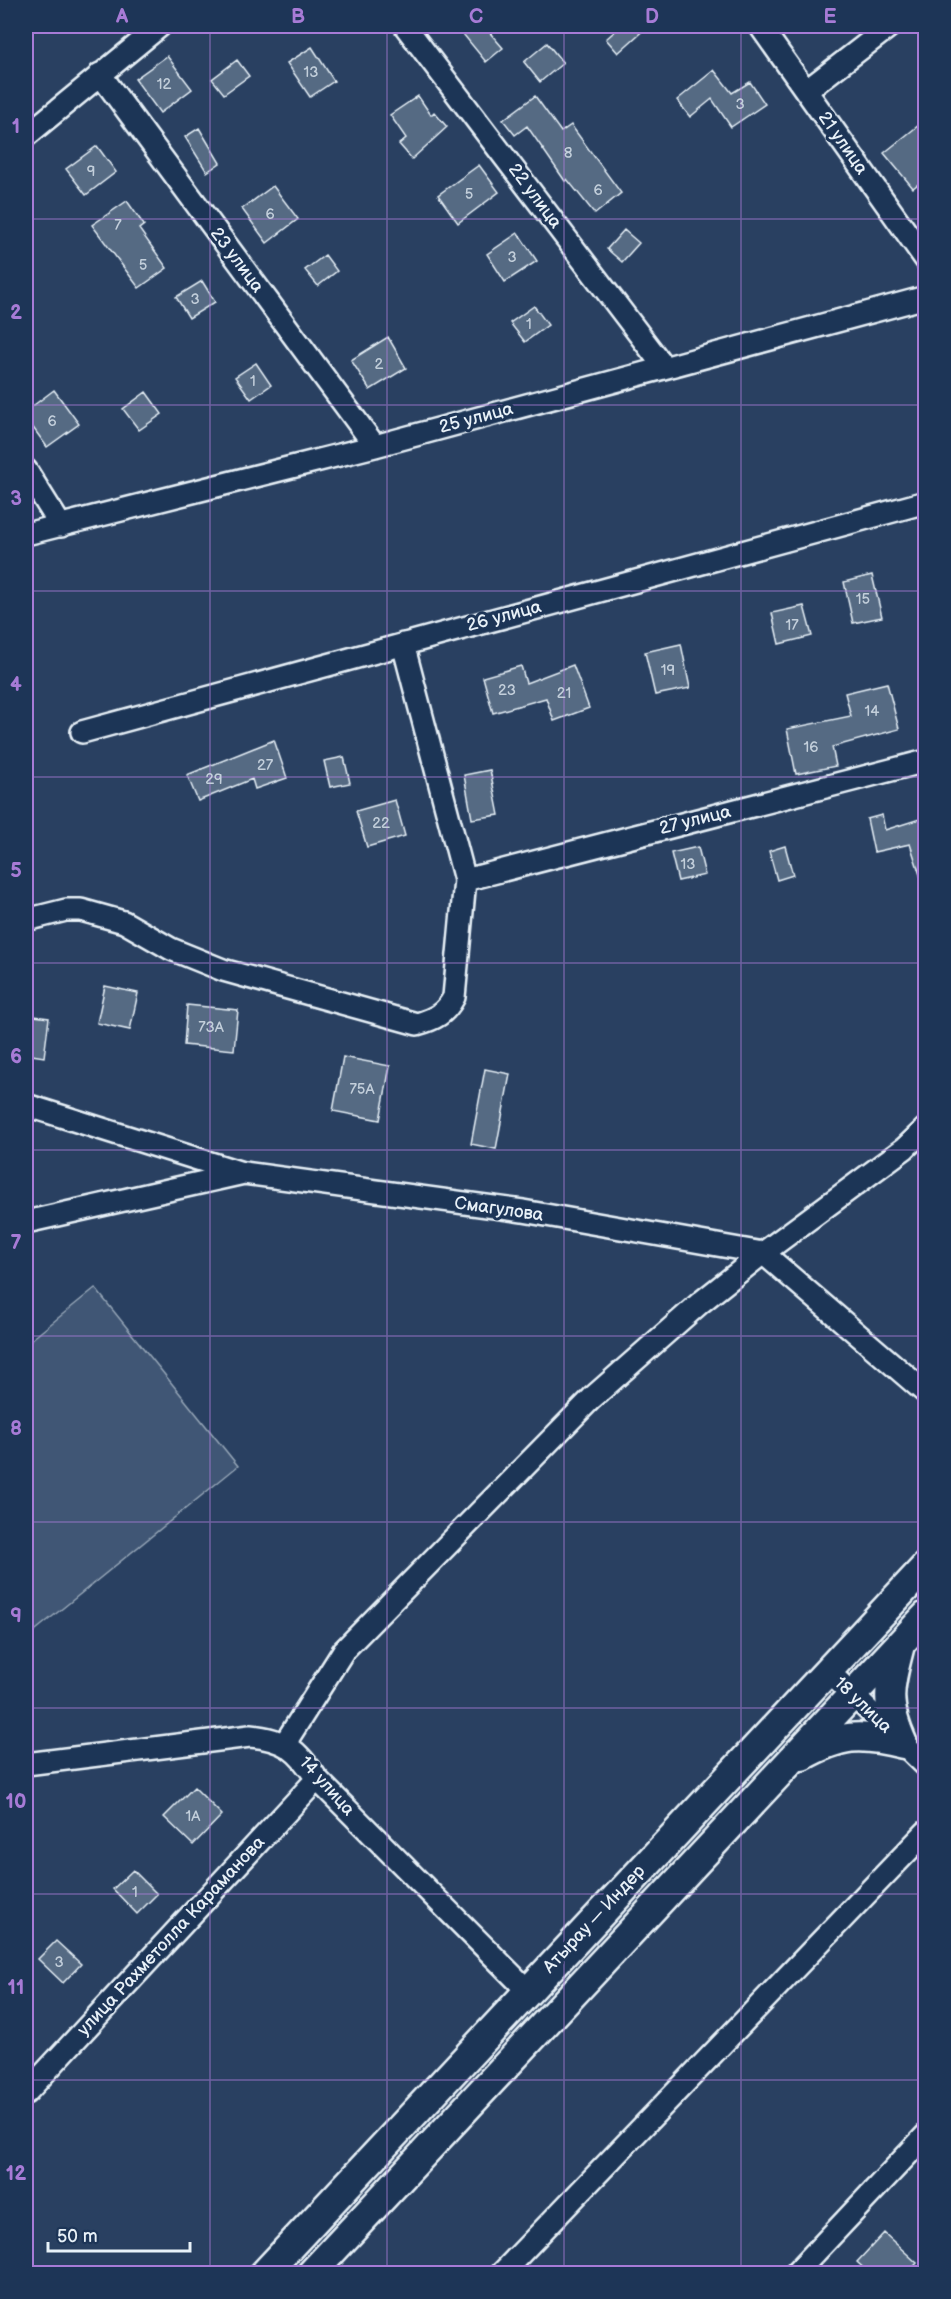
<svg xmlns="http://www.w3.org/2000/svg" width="951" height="2299" viewBox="0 0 951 2299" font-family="'Balsamiq Sans',sans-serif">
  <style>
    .green { fill: #415774; stroke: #94a4b6; stroke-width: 1.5 }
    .building { fill: #556a83; stroke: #e8f1f8; stroke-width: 1.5 }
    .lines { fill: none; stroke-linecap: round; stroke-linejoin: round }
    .minor-casing { stroke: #e8f1f8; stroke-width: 26 }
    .secondary-casing { stroke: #e8f1f8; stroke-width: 33 }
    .minor { stroke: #1d3557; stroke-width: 21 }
    .secondary { stroke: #1d3557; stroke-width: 28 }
    .grid { fill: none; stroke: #a77bd6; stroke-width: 1.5; stroke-opacity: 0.55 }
    .labels { text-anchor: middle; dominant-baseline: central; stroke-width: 6; stroke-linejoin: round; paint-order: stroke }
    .number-label { font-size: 15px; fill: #c3cfdb }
    .street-label { font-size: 18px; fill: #e8f1f8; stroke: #1d3557 }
    .neatline { fill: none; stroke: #a77bd6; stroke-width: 2 }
    .grid-label { font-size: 20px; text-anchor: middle; font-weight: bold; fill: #a77bd6 }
  </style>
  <rect width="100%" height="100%" fill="#294061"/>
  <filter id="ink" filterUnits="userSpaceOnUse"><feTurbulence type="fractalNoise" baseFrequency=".0167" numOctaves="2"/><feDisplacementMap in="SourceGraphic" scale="12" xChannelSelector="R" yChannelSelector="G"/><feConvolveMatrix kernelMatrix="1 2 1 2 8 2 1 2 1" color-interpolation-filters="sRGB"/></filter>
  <g filter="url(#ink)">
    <!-- green -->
    <path class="green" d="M95 1288 238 1466 26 1638V1344Z"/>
    <!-- building -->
    <path class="building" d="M474 26H484L503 48 486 62 463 34Z
      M621 26H648L618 53 606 39Z
      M547 43 563 63 540 82 524 62Z
      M312 47 334 81 310 97 287 63Z
      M167 56 192 89 160 113 135 79Z
      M237 60 249 76 224 94 212 79Z
      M714 70 732 93 750 82 765 104 731 127 712 99 690 117 677 100Z
      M418 96 431 115 434 112 447 127 412 159 399 144 406 138 390 115Z
      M535 96 561 132 571 125 621 193 595 214 567 179 565 181 527 126 515 135 503 120Z
      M919 125 926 134V178L913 188 884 153Z
      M199 128 220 163 207 172 185 137Z
      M97 146 116 172 86 195 66 169Z
      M479 165 499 192 458 223 438 195Z
      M273 186 298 219 267 243 242 209Z
      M127 201 144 225 139 229 167 268 139 288 92 225Z
      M624 230 639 243 622 262 607 249Z
      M518 233 537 261 505 282 487 254Z
      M325 255 337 271 318 286 305 270Z
      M202 281 215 302 189 318 176 297Z
      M534 306 548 325 525 342 510 323Z
      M388 337 406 368 370 390 351 360Z
      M256 363 271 385 251 399 235 377Z
      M54 390 79 424 47 447 26 418V411Z
      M146 392 162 414 139 430 123 409Z
      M872 575 882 617 853 623 844 582Z
      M804 606 812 636 779 644 772 613Z
      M681 644 690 688 655 695 645 652Z
      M573 665 589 708 554 721 546 698 493 713 483 677 521 666 526 683Z
      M887 683 899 729 832 747 836 766 796 774 787 729 851 716 845 693Z
      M274 740 287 778 255 789 252 779 198 801 187 775Z
      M344 757 350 783 330 787 324 761Z
      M490 770 499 815 472 819 464 775Z
      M395 800 405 836 367 847 356 811Z
      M882 815 885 830 926 817V881H922L910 844 874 852 867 819Z
      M785 846 793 875 777 880 769 851Z
      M698 847 705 875 678 881 671 853Z
      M105 986 138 993 130 1030 97 1023Z
      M187 1005 238 1010 234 1050 184 1045Z
      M26 1015 49 1018 44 1057 26 1054Z
      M343 1057 390 1066 380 1120 333 1111Z
      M485 1069 510 1074 496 1149 471 1144Z
      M194 1787 222 1815 193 1845 164 1817Z
      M133 1870 157 1894 137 1914 113 1889Z
      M56 1941 81 1964 63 1983 38 1959Z
      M884 2233 917 2263 907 2274H870L857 2262Z"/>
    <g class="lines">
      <defs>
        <path id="minor" d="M405 26 664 367
          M760 26 926 260
          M100 74 375 446
          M806 91 890 26
          M26 136 160 26
          M26 470 61 526
          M26 534 375 446 926 297
          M82 732 926 502
          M465 880 926 761
          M26 920 66 910H81L124 922 171 949 223 970 417 1024C435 1019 445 1014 454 997L465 880 403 644
          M26 1105 242 1173
          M26 1222 244 1173 523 1211 763 1253 926 1393
          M827 1670 926 1766
          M285 1743 344 1650 592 1398 700 1303 763 1253 905 1148 926 1128
          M26 1764 250 1736C285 1739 298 1750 317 1779L528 1991
          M26 2093 317 1779
          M501 2274 926 1832
          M795 2274 926 2135"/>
        <path id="secondary" d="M900 1645C889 1688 884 1702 903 1744
          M802 1756C842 1734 859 1733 903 1744
          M264 2274 926 1566
          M311 2274 926 1616"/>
      </defs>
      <!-- minor casing -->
      <use href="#minor" class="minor-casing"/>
      <!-- secondary casing -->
      <use href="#secondary" class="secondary-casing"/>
      <!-- minor -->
      <use href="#minor" class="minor"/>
      <!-- secondary -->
      <use href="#secondary" class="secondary"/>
    </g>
  </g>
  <!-- grid -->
  <path class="grid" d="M210 26V2274M387 26V2274M564 26V2274M741 26V2274M26 219H926M26 405H926M26 591H926M26 777H926M26 963H926M26 1150H926M26 1336H926M26 1522H926M26 1708H926M26 1894H926M26 2080H926"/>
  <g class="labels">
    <!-- number labels -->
    <g class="number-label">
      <text x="311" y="72">13</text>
      <text x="164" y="84">12</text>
      <text x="740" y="104">3</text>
      <text x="568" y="153">8</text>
      <text x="91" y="171">9</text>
      <text x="598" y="190">6</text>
      <text x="469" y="194">5</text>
      <text x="270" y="214">6</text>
      <text x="118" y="225">7</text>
      <text x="512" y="257">3</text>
      <text x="143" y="265">5</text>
      <text x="195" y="299">3</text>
      <text x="529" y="324">1</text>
      <text x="379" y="364">2</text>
      <text x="253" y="381">1</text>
      <text x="52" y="421">6</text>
      <text x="863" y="599">15</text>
      <text x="792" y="625">17</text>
      <text x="668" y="670">19</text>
      <text x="507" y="690">23</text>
      <text x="564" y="693">21</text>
      <text x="872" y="711">14</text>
      <text x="811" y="747">16</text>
      <text x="265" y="765">27</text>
      <text x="214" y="779">29</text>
      <text x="381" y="823">22</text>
      <text x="688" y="864">13</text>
      <text x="211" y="1027">73А</text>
      <text x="362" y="1089">75А</text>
      <text x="193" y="1816">1А</text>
      <text x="135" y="1892">1</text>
      <text x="59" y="1962">3</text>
    </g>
    <!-- street labels -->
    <g class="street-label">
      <text transform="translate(843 143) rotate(55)">21 улица</text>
      <text transform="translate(535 196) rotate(53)">22 улица</text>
      <text transform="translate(237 260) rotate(53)">23 улица</text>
      <text transform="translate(476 418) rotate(-15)">25 улица</text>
      <text transform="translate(504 616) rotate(-15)">26 улица</text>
      <text transform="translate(695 820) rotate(-14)">27 улица</text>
      <text transform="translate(499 1209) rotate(8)">Смагулова</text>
      <text transform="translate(863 1705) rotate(44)">18 улица</text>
      <text transform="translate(327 1786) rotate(48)">14 улица</text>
      <text transform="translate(594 1919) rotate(-47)">Атырау — Индер</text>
      <text transform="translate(171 1936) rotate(-47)">улица Рахметолла Караманова</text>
    </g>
  </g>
  <!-- margin -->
  <rect width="951" height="2299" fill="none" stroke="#1d3557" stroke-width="66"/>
  <!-- scale -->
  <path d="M48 2242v9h142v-9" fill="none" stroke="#e8f1f8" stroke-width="3"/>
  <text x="57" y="2242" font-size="18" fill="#e8f1f8" stroke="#1d3557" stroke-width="4.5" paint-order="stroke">50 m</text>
  <rect x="33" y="33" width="885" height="2233" class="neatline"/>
  <g class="grid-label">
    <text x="122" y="23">A</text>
    <text x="298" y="23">B</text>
    <text x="476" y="23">C</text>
    <text x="652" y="23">D</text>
    <text x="830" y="23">E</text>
    <text x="16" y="133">1</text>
    <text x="16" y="319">2</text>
    <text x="16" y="505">3</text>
    <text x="16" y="691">4</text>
    <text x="16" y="877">5</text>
    <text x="16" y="1063">6</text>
    <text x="16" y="1249">7</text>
    <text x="16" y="1435">8</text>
    <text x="16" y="1622">9</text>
    <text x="16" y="1808">10</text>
    <text x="16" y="1994">11</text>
    <text x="16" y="2180">12</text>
  </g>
</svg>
